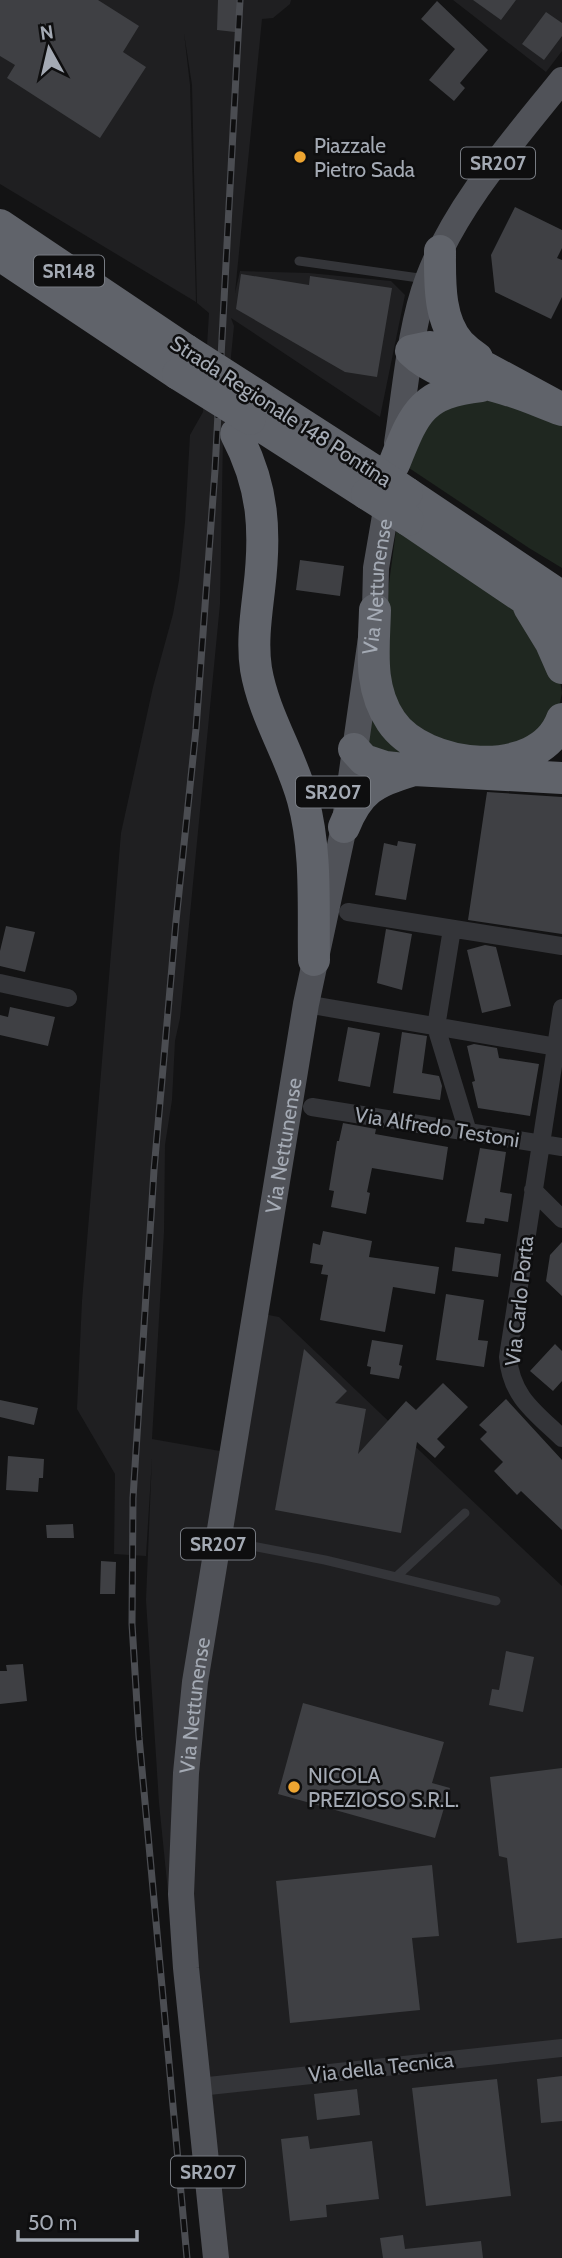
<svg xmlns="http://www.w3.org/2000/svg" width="562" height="2258" viewBox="0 0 562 2258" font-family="Cabin,sans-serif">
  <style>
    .built { fill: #1f1f21 }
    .green { fill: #1f2720 }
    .building { fill: #3f4044 }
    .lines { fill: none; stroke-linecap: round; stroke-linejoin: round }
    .lane { stroke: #343539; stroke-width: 9 }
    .street { stroke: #343539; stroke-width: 18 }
    .primary { stroke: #505258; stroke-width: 26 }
    .highway { stroke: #60636a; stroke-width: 32 }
    .rail-casing { stroke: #4b4d52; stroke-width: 7 }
    .rail { stroke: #0e0e0f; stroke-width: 4.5; stroke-dasharray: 13; stroke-linecap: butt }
    .highway-bridge { stroke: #60636a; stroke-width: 32 }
    .poi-dot { fill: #eea531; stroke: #0e0e0f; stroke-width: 2.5 }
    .labels { text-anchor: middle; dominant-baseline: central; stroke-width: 5; stroke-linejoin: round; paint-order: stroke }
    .shield { fill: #0e0e0f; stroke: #777b82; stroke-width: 2 }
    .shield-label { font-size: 19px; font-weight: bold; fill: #a4aab4 }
    .poi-label { font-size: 21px; fill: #a4aab4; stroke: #0e0e0f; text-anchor: start }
    .street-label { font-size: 21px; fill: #a4aab4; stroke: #0e0e0f }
  </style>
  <rect width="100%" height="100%" fill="#131314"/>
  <!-- built -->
  <path class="built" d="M0 0H291L290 4 273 18 262 19 235 293 240 271 309 273 391 281 405 295 380 417 231 318 234 326 223 437 220 604 180 1018 175 1041 172 1100 165 1145 164 1232 152 1439 220 1451 243 1310 279 1317 562 1586V2258H205L159 1803 146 1600 152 1458 146 1556 114 1554 115 1474 77 1409 82 1301 121 833 153 687 173 614 179 580 185 522 190 435 203 412 209 313 197 303 192 85 184 33 190 85 196 302 0 184Z
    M453 0H562V51L546 72Z"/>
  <!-- green -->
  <path class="green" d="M496 399 562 423V568L529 548 409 468 408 453 438 408Z
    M396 531 518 611 560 680 562 693 559 707 522 746 452 747 399 715 381 643Z
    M372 692 418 754 378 753 368 741Z"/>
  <!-- building -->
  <path class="building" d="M0 0H98L139 26 123 52 146 67 100 138 7 78 15 65 0 56Z
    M218 0H237L235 32 217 30Z
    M473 0H516L501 20Z
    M437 1 488 50 460 83 465 88 454 101 429 80 455 49 421 19Z
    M546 12 562 23V36L544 60 522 44Z
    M515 207 562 230V248L557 258 562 260V297L551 319 495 292 491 255Z
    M241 274 309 285 310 276 392 288 377 377 345 372 236 309Z
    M300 560 344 566 340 596 296 590Z
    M487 792 562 797V934L468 920Z
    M398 841 416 844 406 900 375 895 384 843 397 846Z
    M6 926 35 932 25 972 0 966V951Z
    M386 929 412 934 402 990 377 983Z
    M485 945 496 947 511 1006 482 1013 467 950Z
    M10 1007 55 1017 48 1046 0 1035V1015L8 1017Z
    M348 1027 380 1033 370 1087 338 1081Z
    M402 1032 427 1036 422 1073 439 1076 442 1086 440 1100 393 1093Z
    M474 1044 497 1048 499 1058 539 1064 530 1116 478 1108 472 1082 475 1081 467 1046Z
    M343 1123 376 1129 375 1134 448 1147 443 1180 372 1168 367 1192 370 1193 366 1214 331 1207 334 1191 329 1190 337 1141H339Z
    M480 1148 506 1152 500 1192 512 1194 508 1222 485 1218 484 1224 466 1222Z
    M323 1231 372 1241 369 1257 439 1267 435 1294 393 1287 385 1332 320 1320 328 1275 321 1274 323 1265 310 1263 313 1243 320 1245Z
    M562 1242V1296L546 1281 550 1255Z
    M455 1247 501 1254 498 1277 452 1271Z
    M446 1294 484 1300 478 1340 488 1341 484 1367 436 1360Z
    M372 1340 403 1345 399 1365 402 1366 399 1379 370 1374 371 1367 367 1366Z
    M555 1344 562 1351V1381L553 1391 530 1371Z
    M304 1349 347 1391 335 1403 366 1409 358 1454 406 1401 416 1410 443 1383 468 1407 437 1439 445 1447 435 1458 417 1442 401 1533 275 1510Z
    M506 1399 562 1460V1530L521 1491 517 1495 494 1471 503 1462 480 1439 487 1432 479 1425Z
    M0 1400 38 1408 34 1425 0 1417Z
    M8 1456 44 1459 43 1478H39L38 1492 6 1490Z
    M73 1524 74 1538H47L46 1525Z
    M101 1561 116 1562 115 1594H100Z
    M506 1651 534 1657 523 1712 489 1705 492 1689 499 1690Z
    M23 1664 27 1701 0 1704V1671H7L6 1665Z
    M303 1703 444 1742 432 1783 450 1788 435 1838 278 1794Z
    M562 1768V1938L517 1943 507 1858 499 1856 490 1777Z
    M432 1865 439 1936 412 1938 420 2010 290 2023 276 1881Z
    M562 2076V2121L541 2123 537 2079Z
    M497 2079 511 2196 426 2206 412 2088Z
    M357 2089 360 2115 317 2120 314 2094Z
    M308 2136 310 2149 372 2141 379 2199 326 2205 327 2217 290 2221 281 2139Z
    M403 2235 405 2249 481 2241 483 2258H383L380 2238Z"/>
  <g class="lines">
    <!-- lane -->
    <path class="lane" d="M299 261 426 279
      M221 1540 325 1560 496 1601
      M396 1577 465 1513"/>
    <!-- street -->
    <path class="street" d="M348 912 562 946
      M452 929 436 1027 468 1132
      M0 983 68 998
      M306 1004 562 1048
      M562 1008 508 1357C511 1397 536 1413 562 1438
      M312 1107 562 1147
      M533 1190 562 1219
      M199 2087 562 2048"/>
    <!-- primary -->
    <g class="primary">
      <path d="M397 443C405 392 410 326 428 279 455 206 514 140 562 80"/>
      <path id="s1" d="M216 2258 186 1968 181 1894 186 1773 195 1682 306 1004 344 827 375 610 376 568 390 487"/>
    </g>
    <!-- highway -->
    <path class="highway" d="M0 225 186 350
      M440 251C440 280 438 320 460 344 465 349 471 354 477 358
      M0 255 178 374
      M258 396 373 470
      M562 409 453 350 430 347 411 351C439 378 476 379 511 391 528 396 545 404 562 410
      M250 419 367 494
      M236 434C264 487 266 532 259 590 256 616 252 643 256 669 264 716 291 755 303 800 317 851 313 907 314 960
      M394 464C415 412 421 393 481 386
      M407 493 562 597
      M408 520 562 624
      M529 607 551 643 562 668
      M375 610C374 649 368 687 391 721 423 769 539 782 562 719
      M354 749 364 760 385 767 414 770 562 778
      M344 827C359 790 374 782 411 771"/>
    <defs>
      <path id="rail" d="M187 2258 139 1737 132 1624 133 1498 154 1170 176 921 196 729 215 470 240 0"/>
    </defs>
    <!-- rail casing -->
    <use href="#rail" class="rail-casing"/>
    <!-- rail -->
    <use href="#rail" class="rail"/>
    <!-- highway-bridge -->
    <path class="highway-bridge" d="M186 350 258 396
      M178 374 250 419
      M373 470 407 493
      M367 494 408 520"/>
  </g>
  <!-- markers -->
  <g class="poi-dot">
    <circle cx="300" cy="157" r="7"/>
    <circle cx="294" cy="1787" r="7"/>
  </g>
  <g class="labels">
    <!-- shield labels -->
    <g class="shield">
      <rect x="461" y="147.5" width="74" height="31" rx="5"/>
      <rect x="34" y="255.5" width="70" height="31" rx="5"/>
      <rect x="296" y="776.5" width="74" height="31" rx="5"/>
      <rect x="181" y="1528.5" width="74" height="31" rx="5"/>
      <rect x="171" y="2156.5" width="74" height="31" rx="5"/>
    </g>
    <g class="shield-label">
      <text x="498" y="163">SR207</text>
      <text x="69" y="271">SR148</text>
      <text x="333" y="792">SR207</text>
      <text x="218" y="1544">SR207</text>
      <text x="208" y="2172">SR207</text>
    </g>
    <!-- poi labels -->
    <g class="poi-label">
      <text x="314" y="145">Piazzale<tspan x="314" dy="24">Pietro Sada</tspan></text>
      <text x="308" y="1775">NICOLA<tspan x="308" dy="24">PREZIOSO S.R.L.</tspan></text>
    </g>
    <!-- street labels -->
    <g class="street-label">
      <text transform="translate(281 411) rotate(33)">Strada Regionale 148 Pontina</text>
      <text stroke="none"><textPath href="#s1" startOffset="1689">Via Nettunense</textPath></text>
      <text transform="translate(437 1127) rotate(9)">Via Alfredo Testoni</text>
      <text stroke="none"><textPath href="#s1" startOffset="1122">Via Nettunense</textPath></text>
      <text transform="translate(519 1301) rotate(-84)">Via Carlo Porta</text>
      <text stroke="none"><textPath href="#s1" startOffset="555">Via Nettunense</textPath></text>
      <text transform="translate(381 2067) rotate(-6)">Via della Tecnica</text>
    </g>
  </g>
  <!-- north arrow -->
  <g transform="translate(49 49) rotate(352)" stroke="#0e0e0f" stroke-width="5" paint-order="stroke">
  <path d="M0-5L12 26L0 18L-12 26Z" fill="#a4aab4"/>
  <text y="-10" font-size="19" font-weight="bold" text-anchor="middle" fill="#a4aab4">N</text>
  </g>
  <!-- scale -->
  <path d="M18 2230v10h119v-10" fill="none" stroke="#a4aab4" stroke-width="3.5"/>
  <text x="28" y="2230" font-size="21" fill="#a4aab4" stroke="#0e0e0f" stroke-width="5" paint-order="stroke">50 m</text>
</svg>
